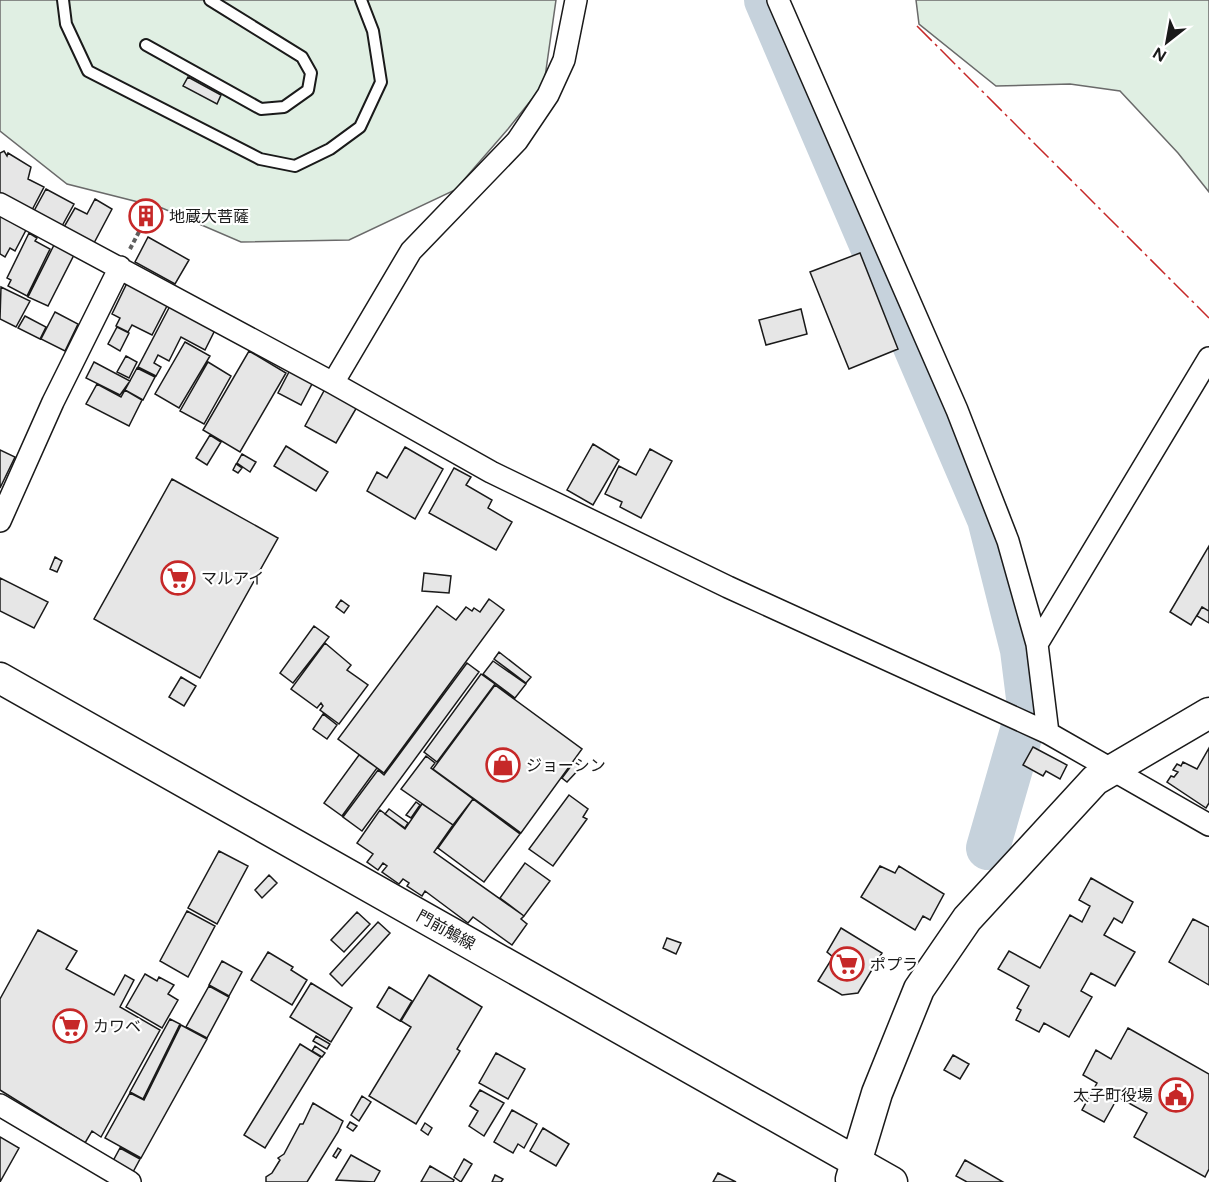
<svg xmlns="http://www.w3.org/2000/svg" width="1209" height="1182" viewBox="0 0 1209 1182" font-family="Figtree,'Noto Sans JP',sans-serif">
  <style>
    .green { fill: #e0efe3; stroke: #6a6a6a; stroke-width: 1.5 }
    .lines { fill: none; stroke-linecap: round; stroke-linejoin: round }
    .river { stroke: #c6d2dc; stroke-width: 44 }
    .building { fill: #e6e6e6; stroke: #1a1a1a; stroke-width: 1.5 }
    .lane-casing { stroke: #1a1a1a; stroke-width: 14 }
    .street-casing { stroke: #1a1a1a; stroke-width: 24 }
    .secondary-casing { stroke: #1a1a1a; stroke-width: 33 }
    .path { stroke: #5f5f5f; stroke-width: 4; stroke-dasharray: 4.5 3; stroke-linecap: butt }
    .lane { stroke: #fff; stroke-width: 10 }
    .street { stroke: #fff; stroke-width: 21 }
    .secondary { stroke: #fff; stroke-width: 30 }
    .power { stroke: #c62828; stroke-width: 1.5; stroke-dasharray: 21 4.5 3 4.5; stroke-linecap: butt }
    .labels { text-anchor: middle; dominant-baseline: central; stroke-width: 4.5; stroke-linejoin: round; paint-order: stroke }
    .poi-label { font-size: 16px; fill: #1a1a1a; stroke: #fff; text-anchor: start }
    .street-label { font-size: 16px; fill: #1a1a1a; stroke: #fff }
  </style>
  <rect width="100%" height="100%" fill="#fff"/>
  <!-- green -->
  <path class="green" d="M0 0H556L544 84 508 129 455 190 349 240 241 242 162 208 67 184 0 131Z
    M916 0H1209V192L1178 153 1120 91 1070 84 996 86 919 24Z"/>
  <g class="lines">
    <!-- river -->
    <path class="river" d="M766 0 989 519 1022 650 1029 706 988 848"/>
  </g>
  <!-- building -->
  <path class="building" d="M188 77 221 95 217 104 183 86Z
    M4 151 7 156 8 153 31 167 28 179 44 187 32 210 0 193V153Z
    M46 189 74 204 62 226 34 211Z
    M95 199 112 209 94 243 64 227 75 208 87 214Z
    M145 210 152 215 149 222 140 217Z
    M0 216 26 230 15 251 10 248 5 257 0 254Z
    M29 233 37 238 35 241 50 249 27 296 8 286 11 280 7 278Z
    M148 237 189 260 175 284 135 262Z
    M55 243 75 253 48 306 28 297Z
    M860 253 898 349 849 369 810 272Z
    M128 281 169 302 152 335 132 325 128 332 116 326 120 318 112 314Z
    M1 287 30 301 16 327 0 319Z
    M171 304 215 330 205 350 181 337 169 361 158 355 154 363 161 367 156 376 138 367Z
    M801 309 807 334 766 345 759 320Z
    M55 312 78 324 65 351 41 339Z
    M25 316 46 327 40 339 18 328Z
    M117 327 129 333 120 351 108 344Z
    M185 342 210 356 179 408 155 394Z
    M249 351 286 373 240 452 203 430Z
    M126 356 137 362 129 378 117 372Z
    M94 362 130 381 120 395 86 378Z
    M208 362 231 376 204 424 180 411Z
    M137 368 155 377 143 400 125 390Z
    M290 370 313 382 301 405 278 393Z
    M97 384 121 397 125 390 142 400 129 426 86 404Z
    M325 389 357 407 336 443 305 426Z
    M210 435 221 442 207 465 196 458Z
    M593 444 619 460 593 505 567 490Z
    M286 446 328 472 316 491 274 466Z
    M405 447 443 469 415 519 367 491 377 472 387 478Z
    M650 449 672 461 641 518 620 507 622 502 605 494 619 466 636 475Z
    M0 450 15 457 0 488Z
    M242 454 256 462 250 472 237 463Z
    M236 464 242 468 238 473 233 470Z
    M454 468 471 477 466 485 492 500 488 508 512 522 496 550 429 513Z
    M172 479 278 538 200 678 94 619Z
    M1209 546V611L1202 607 1191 625 1170 612Z
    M55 557 62 561 57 572 50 569Z
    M424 573 451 576 449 593 422 591Z
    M0 578 48 602 34 628 0 611Z
    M489 599 504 610 384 773 338 739 437 606 456 620 466 607 472 611 474 608 480 612Z
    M341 600 349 606 344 613 336 607Z
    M1202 607 1209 611V623L1197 616Z
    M314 626 329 637 293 683 280 673Z
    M325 643 351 665 347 670 368 685 339 724 320 710 323 706 321 703 317 708 291 689Z
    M499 652 531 677 526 683 494 659Z
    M493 661 526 684 515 698 483 674Z
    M467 663 479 672 362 831 343 817 378 770 384 775Z
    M481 674 495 684 437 762 424 752Z
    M181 677 196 686 184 706 169 697Z
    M495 685 582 749 521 833 433 769Z
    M323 714 337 725 327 739 313 729Z
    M1033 747 1067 765 1060 779 1046 771 1043 776 1023 765Z
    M1209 748V803L1206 808 1167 782 1171 776 1174 777 1178 772 1173 770 1177 764 1181 766 1183 762 1197 769Z
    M359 755 377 768 342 816 324 803Z
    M426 756 435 763 431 768 473 799 453 825 401 789Z
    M574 762 581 767 567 782 562 778Z
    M569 795 588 809 583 817 587 819 553 866 529 849Z
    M473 799 520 834 484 882 438 848Z
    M416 802 420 805 411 818 406 815Z
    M422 804 453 825 434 852 524 916 521 919 527 924 512 945 473 917 468 923 425 891 422 896 407 886 409 883 403 879 399 884 382 872 387 866 383 863 378 870 367 862 373 854 357 843 380 810 405 829Z
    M389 809 408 823 405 828 385 814Z
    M219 851 248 866 217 924 188 908Z
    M525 863 550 881 524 916 500 898Z
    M880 866 895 873 899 866 944 894 930 920 923 916 915 930 861 897Z
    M269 875 277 883 262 898 255 890Z
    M1091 878 1133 902 1122 923 1114 918 1104 935 1135 952 1115 986 1091 973 1081 991 1092 997 1069 1037 1044 1023 1039 1032 1016 1020 1021 1010 1017 1008 1029 986 998 969 1009 951 1040 968 1070 915 1082 922 1090 906 1079 900Z
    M187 911 215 926 188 977 160 961Z
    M357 912 370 924 344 952 331 940Z
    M1193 919 1209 927V985L1169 962Z
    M378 922 390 933 342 986 330 974Z
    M841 928 882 953 858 993 842 995 818 981 833 957 827 952Z
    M38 930 77 951 66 969 114 995 125 975 134 980 120 1007 160 1030 101 1137 92 1131 85 1143 0 1090V999Z
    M667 938 681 943 676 954 663 948Z
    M268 952 293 967 291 970 307 980 292 1005 251 980Z
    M222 961 242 972 229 996 209 985Z
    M145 974 157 981 159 977 174 985 168 994 178 1000 162 1028 126 1007Z
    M429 975 482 1007 457 1049 460 1051 416 1124 369 1096 411 1027 401 1021Z
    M311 983 352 1008 331 1042 290 1017Z
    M209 986 229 997 207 1038 186 1027Z
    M389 987 412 1001 400 1021 377 1007Z
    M170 1019 180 1024 143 1099 130 1092Z
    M181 1025 207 1039 141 1158 105 1138 130 1093 144 1100Z
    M1128 1028 1209 1074V1169L1205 1177 1134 1137 1147 1113 1118 1097 1104 1122 1082 1110 1097 1083 1083 1075 1096 1050 1111 1059Z
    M316 1036 330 1044 327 1049 313 1041Z
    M300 1044 321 1057 265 1148 244 1135Z
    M315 1046 325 1053 322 1057 312 1051Z
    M496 1053 525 1069 508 1099 479 1083Z
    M953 1055 969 1064 960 1079 944 1070Z
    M480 1090 504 1103 484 1136 469 1126 478 1111 470 1106Z
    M362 1096 371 1102 359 1121 351 1115Z
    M313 1103 343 1121 338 1132 307 1182H266V1177L272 1173 280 1160 278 1158 284 1154 300 1124H303Z
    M512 1110 537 1124 524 1148 518 1144 513 1153 494 1142Z
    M350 1122 357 1126 353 1131 347 1127Z
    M425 1123 432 1128 428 1135 421 1130Z
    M543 1128 569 1144 556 1166 530 1151Z
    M0 1137 19 1148 0 1182Z
    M120 1148 140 1159 133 1172 113 1161Z
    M338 1148 341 1150 336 1158 333 1156Z
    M351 1155 380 1171 374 1182 336 1180Z
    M464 1159 472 1164 461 1182 454 1177Z
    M965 1160 1003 1182H967L956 1176Z
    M430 1166 454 1180 453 1182H421Z
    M718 1173 736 1182H713Z
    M495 1175 503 1179 501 1182H492Z"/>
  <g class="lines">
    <defs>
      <path id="lane" d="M63 0 66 24 88 71 260 159 295 166 330 149 360 127 381 82 373 31 361 0
        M146 45 261 109 284 107 308 90 311 73 302 57 210 0"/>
      <path id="street" d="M778 0 957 410 1008 541 1037 644 1048 733
        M0 204 333 383 491 472 728 587 1048 733 1209 825
        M333 383 411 251 517 141 548 95 564 60 576 0
        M0 521 53 402 120 267
        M1037 644 1209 358
        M0 1105 130 1182"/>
      <path id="secondary" d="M0 678 892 1182
        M851 1179 877 1093 919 989 967 919 1095 780 1209 713"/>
    </defs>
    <!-- lane casing -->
    <use href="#lane" class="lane-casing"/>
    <!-- street casing -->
    <use href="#street" class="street-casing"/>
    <!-- secondary casing -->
    <use href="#secondary" class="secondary-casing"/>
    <!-- path -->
    <path class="path" d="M130 249 142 226"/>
    <!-- lane -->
    <use href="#lane" class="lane"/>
    <!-- street -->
    <use href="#street" class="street"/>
    <!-- secondary -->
    <use href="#secondary" class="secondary"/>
    <!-- power -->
    <path class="power" d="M917 26 1209 318"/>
  </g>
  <!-- icons -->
  <defs>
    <symbol id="building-ring" viewBox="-11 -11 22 22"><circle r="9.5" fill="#fff" stroke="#c62828" stroke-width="1.5"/><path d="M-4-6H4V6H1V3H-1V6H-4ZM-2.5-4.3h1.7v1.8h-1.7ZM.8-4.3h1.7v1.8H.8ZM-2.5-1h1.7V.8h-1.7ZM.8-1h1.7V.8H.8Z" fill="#c62828"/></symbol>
    <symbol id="supermarket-ring" viewBox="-11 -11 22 22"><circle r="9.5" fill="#fff" stroke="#c62828" stroke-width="1.5"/><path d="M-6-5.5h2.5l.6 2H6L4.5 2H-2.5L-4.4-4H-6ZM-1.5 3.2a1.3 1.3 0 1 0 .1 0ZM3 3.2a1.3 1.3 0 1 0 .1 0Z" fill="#c62828"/></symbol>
    <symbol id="shop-ring" viewBox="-11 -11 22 22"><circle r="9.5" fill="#fff" stroke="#c62828" stroke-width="1.5"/><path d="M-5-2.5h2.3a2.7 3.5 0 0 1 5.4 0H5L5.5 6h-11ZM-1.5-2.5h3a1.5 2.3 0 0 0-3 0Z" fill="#c62828"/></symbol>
    <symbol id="civic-ring" viewBox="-11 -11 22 22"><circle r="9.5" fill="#fff" stroke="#c62828" stroke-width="1.5"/><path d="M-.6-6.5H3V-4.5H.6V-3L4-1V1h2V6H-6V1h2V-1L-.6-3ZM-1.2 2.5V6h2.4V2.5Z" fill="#c62828"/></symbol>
  </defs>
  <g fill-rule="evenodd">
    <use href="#building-ring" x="127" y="197" width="38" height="38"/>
    <use href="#supermarket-ring" x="159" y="559" width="38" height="38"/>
    <use href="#shop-ring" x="484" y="746" width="38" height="38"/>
    <use href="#supermarket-ring" x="828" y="945" width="38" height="38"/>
    <use href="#supermarket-ring" x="51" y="1007" width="38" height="38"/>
    <use href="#civic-ring" x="1157" y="1076" width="38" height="38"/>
  </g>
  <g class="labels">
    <!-- poi labels -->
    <g class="poi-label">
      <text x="169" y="216">地蔵大菩薩</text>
      <text x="201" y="578">マルアイ</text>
      <text x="526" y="765">ジョーシン</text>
      <text x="870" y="964">ポプラ</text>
      <text x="93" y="1026">カワベ</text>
      <text x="1153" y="1095" text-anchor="end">太子町役場</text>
    </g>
    <!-- street labels -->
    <g class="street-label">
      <text transform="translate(446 930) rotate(29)">門前鵤線</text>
    </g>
  </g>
  <!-- north arrow -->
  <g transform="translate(1167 42) rotate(211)" stroke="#ffffff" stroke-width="4.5" paint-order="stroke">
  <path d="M0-4.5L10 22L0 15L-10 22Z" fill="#1a1a1a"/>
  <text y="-9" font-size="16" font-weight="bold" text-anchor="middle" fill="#1a1a1a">N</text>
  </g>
</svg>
